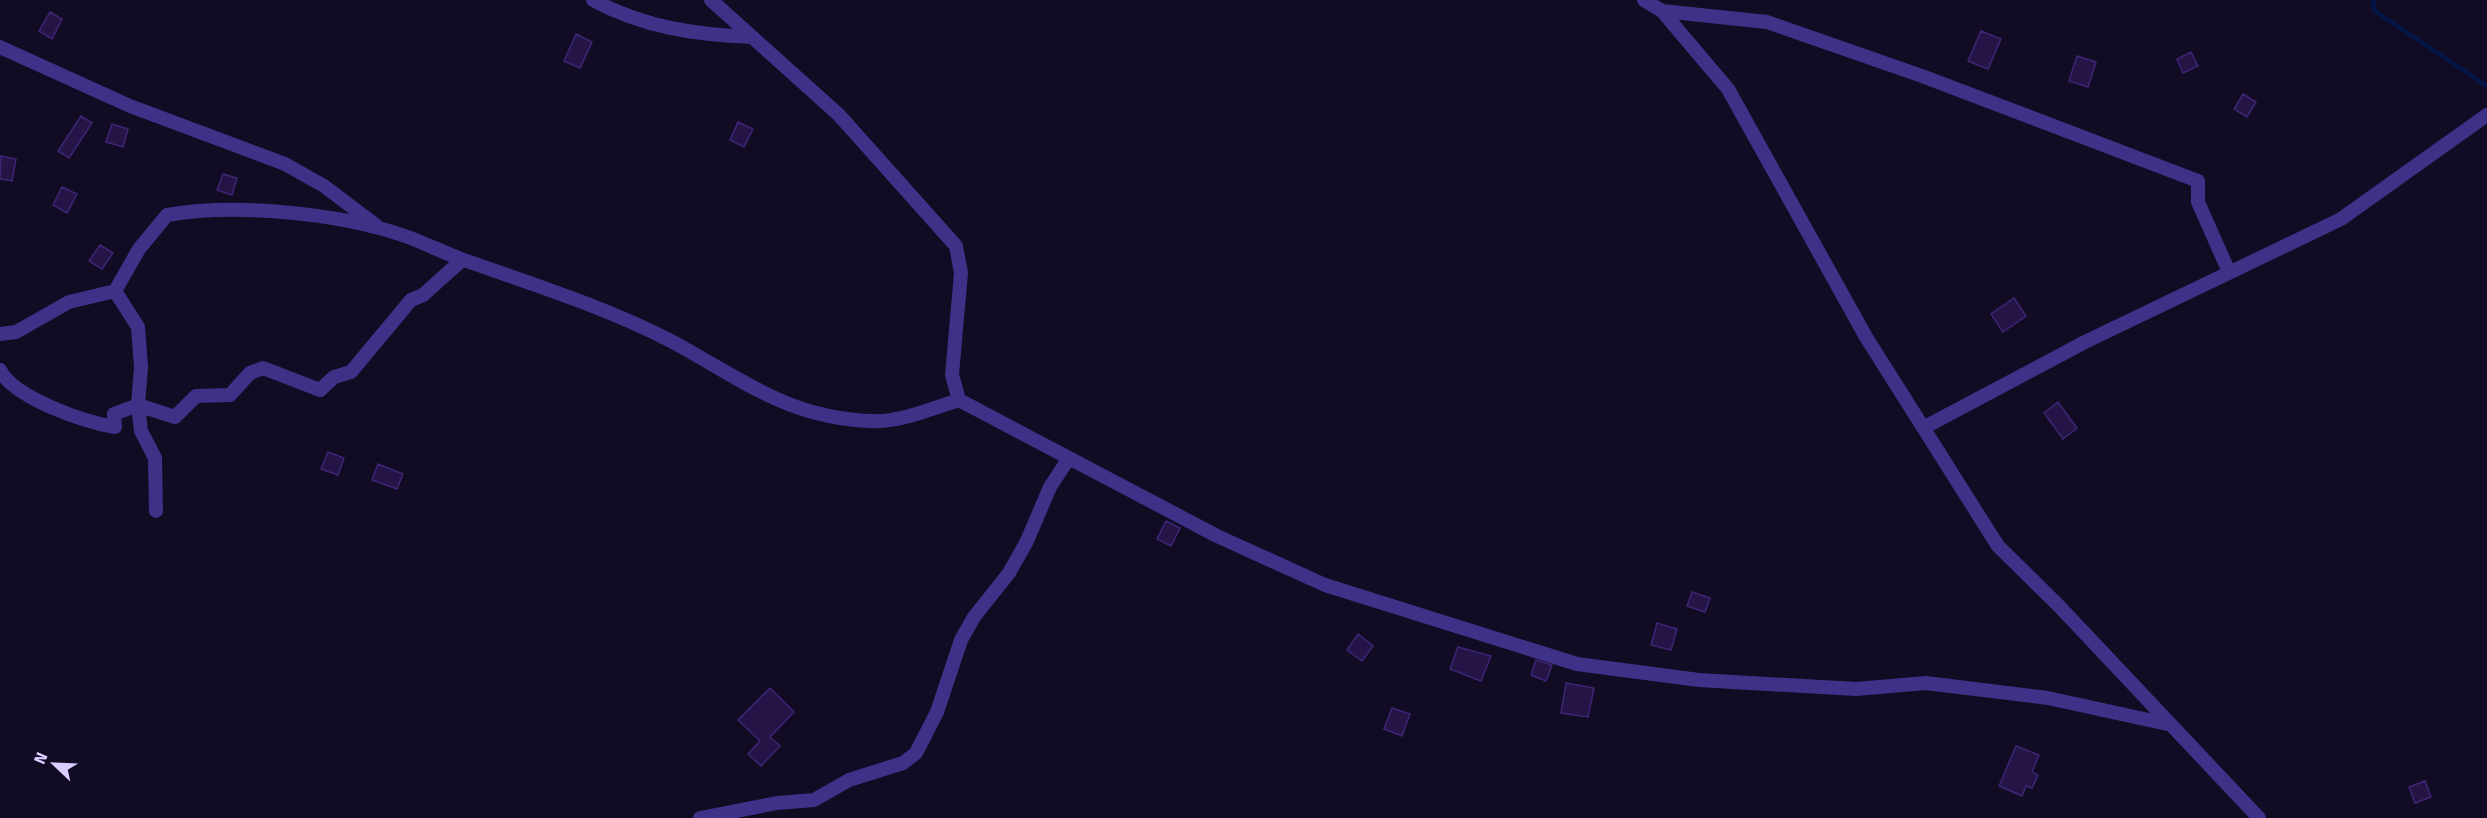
<svg xmlns="http://www.w3.org/2000/svg" width="2487" height="818" viewBox="0 0 2487 818" font-family="'Fira Sans',sans-serif">
  <style>
    .lines { fill: none; stroke-linecap: round; stroke-linejoin: round }
    .stream { stroke: #041444; stroke-width: 5 }
    .building { fill: #251547; stroke: #3e2575; stroke-width: 1.5 }
    .street { stroke: #3e3188; stroke-width: 14 }
  </style>
  <rect width="100%" height="100%" fill="#120b24"/>
  <g class="lines">
    <!-- stream -->
    <path class="stream" d="M2373 0 2375 11 2487 86"/>
  </g>
  <!-- building -->
  <path class="building" d="M50 12 62 19 52 39 39 31Z
    M1981 31 2001 39 1988 69 1968 61Z
    M576 34 592 42 580 68 564 61Z
    M2191 52 2198 66 2183 73 2177 59Z
    M2077 56 2096 62 2088 87 2069 81Z
    M2243 94 2256 102 2247 117 2234 109Z
    M81 116 92 123 69 158 58 151Z
    M738 122 753 129 744 147 730 140Z
    M112 124 128 129 123 147 106 142Z
    M1 156 16 159 12 181 0 179Z
    M223 174 237 178 232 195 217 190Z
    M62 187 77 194 67 213 53 205Z
    M100 245 113 253 102 269 89 261Z
    M2014 298 2026 316 2003 332 1991 314Z
    M2058 402 2077 428 2063 439 2044 413Z
    M328 452 344 458 338 475 321 469Z
    M378 464 403 474 397 489 372 480Z
    M1166 521 1180 528 1171 546 1157 539Z
    M1692 592 1710 598 1705 612 1687 606Z
    M1657 623 1677 629 1671 650 1651 645Z
    M1358 634 1373 646 1362 661 1347 650Z
    M1458 647 1491 656 1481 681 1450 669Z
    M1536 660 1552 665 1546 681 1531 675Z
    M1566 683 1594 688 1588 717 1561 713Z
    M770 688 794 712 770 737 780 746 761 766 748 754 760 741 738 720Z
    M1392 708 1410 714 1402 736 1384 729Z
    M2016 746 2039 755 2032 772 2038 775 2032 788 2026 786 2022 796 1999 786Z
    M2425 781 2431 797 2415 803 2409 787Z"/>
  <g class="lines">
    <!-- street -->
    <path class="street" d="M593 0C643 27 696 35 752 37
      M711 0 839 115 956 246 961 273 952 375 959 400
      M1644 0 1662 11 1728 89 1866 337 1998 546 2059 606 2259 818
      M1662 11 1767 22 1922 76 2198 181V202L2229 272
      M0 47 130 106 285 164 324 186 377 226
      M115 291 138 327 141 367 138 405 175 417 196 396 230 395 250 373 263 368 320 390 334 377 351 372 411 300 423 295 462 260
      M0 334 16 332 69 302 115 291 139 249 167 215C235 203 339 213 405 236 425 243 444 253 464 260 534 285 605 307 671 341 740 378 787 418 871 421 900 423 932 408 959 400L1217 536 1325 585 1577 664 1699 680 1856 689 1926 683 2048 698 2167 724
      M0 370C14 398 84 422 115 427L114 414 138 405 141 431 155 458 156 511
      M1923 428 2085 342 2341 219 2487 115
      M700 818 777 803 814 800 849 780 903 763 916 753 937 712 961 640 974 617 1009 573 1027 541 1050 487 1069 458"/>
  </g>
  <!-- north arrow -->
  <g transform="translate(54 764) rotate(293)" stroke="#120b24" stroke-width="4.5" paint-order="stroke">
  <path d="M0-4.5L10 22L0 15L-10 22Z" fill="#d9ceff"/>
  <text y="-9" font-size="16" font-weight="bold" text-anchor="middle" fill="#d9ceff">N</text>
  </g>
</svg>
